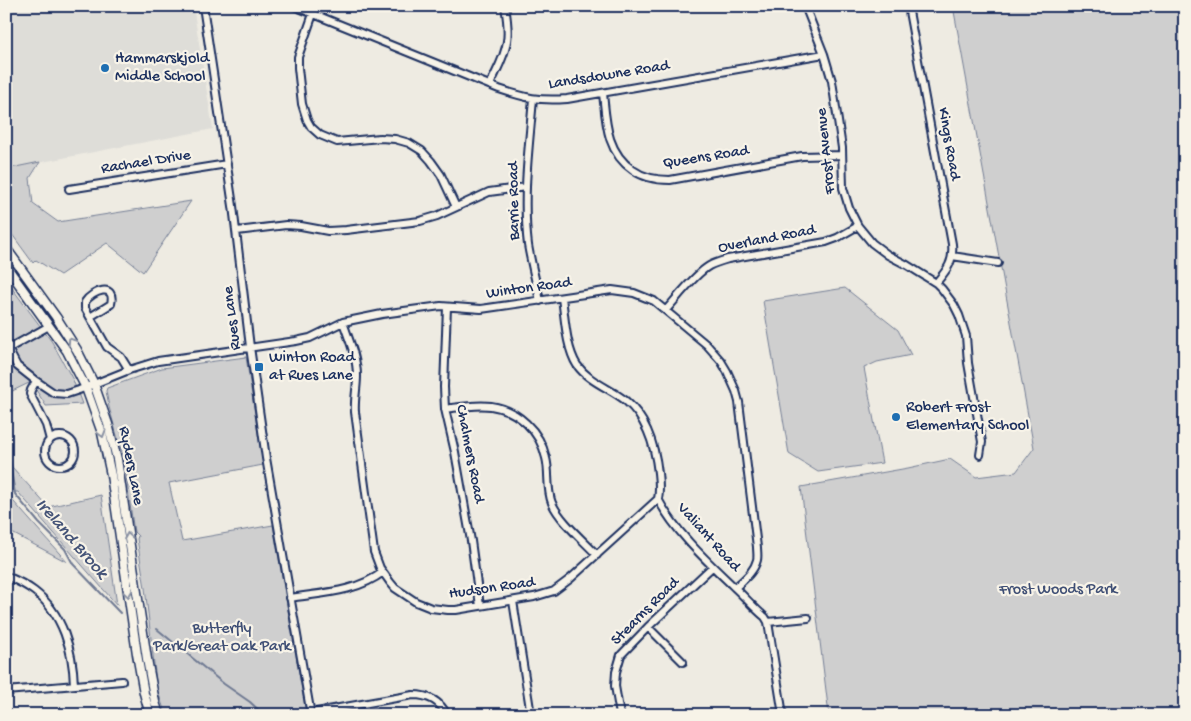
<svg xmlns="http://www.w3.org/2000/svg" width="1191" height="721" viewBox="0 0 1191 721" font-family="'Gochi Hand',sans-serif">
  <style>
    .built { fill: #deddd8 }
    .green { fill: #cfcfcf; stroke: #757f96 }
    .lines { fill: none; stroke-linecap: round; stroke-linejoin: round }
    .stream { stroke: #6e7992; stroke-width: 2 }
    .minor-casing { stroke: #1b2f5e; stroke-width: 10 }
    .major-casing { stroke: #1b2f5e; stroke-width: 11 }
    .minor { stroke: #f7f3e8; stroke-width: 6 }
    .major { stroke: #f7f3e8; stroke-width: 8 }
    .oneway { stroke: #8991a3 }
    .poi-dot { fill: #1f6fb2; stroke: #f7f3e8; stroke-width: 2 }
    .labels { text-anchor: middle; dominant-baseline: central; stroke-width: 4.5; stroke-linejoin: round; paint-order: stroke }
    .poi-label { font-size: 16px; fill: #1b2f5e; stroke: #f7f3e8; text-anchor: start }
    .street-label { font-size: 16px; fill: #1b2f5e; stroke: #f7f3e8 }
    .park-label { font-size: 16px; fill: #3f4f75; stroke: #f7f3e8 }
    .water-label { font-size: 18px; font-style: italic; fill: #455478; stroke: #f7f3e8 }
  </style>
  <rect width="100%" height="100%" fill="#eeebe2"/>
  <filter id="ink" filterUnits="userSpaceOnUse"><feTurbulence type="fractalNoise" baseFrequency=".02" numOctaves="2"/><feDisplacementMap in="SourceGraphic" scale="10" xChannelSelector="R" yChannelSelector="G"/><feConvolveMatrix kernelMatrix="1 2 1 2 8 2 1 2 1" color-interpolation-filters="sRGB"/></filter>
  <g filter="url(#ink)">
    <!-- built -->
    <path class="built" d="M6 6H193L213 129 6 169Z"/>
    <!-- green -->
    <path class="green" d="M953 6H1185V715H829L801 487 908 468 950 459 976 477 1016 472 1034 448Z
      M40 162 30 178 33 204 58 222 191 201 143 272 107 243 60 275 36 260 33 263 6 226V169Z
      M6 280 52 342 73 380 82 404 46 406 31 382 6 394Z
      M845 288 898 330 911 355 877 362 864 368 882 463 818 472 789 454 763 301Z
      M246 357 263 465 169 483 182 541 273 525 306 713 298 715H166L157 689 145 588 137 539 138 536 134 532 126 476 123 457 109 407 106 391 107 388 162 368Z
      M6 436 12 467 48 507 101 495 117 605 18 492H6Z
      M6 493 67 562 12 533 6 525Z"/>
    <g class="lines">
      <!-- stream -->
      <path class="stream" d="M6 448 9 458 15 494 39 523 65 549 73 564 120 613
        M157 629 224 684 250 702 264 715"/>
      <defs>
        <path id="minor" d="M203 6 233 206 250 347 266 458 311 715
          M294 6 499 89C526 98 538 101 567 99L824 54
          M805 6 824 54 832 81 842 148 843 188 849 208 858 226 872 243 888 255 907 265 936 283 942 289 954 305 959 315 966 336 968 363 982 442 980 455
          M908 6 952 244C954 262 947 270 936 283
          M313 14 298 57V68L302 104 307 120 311 127 320 135 337 142 380 138 395 139 409 143 422 151 431 161 441 175 456 207
          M490 85C496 71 505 57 507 41 509 30 507 18 505 6
          M603 93C606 121 606 152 633 170 644 178 657 180 670 180L802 156 842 155
          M533 99C529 147 522 196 528 245 531 263 536 282 540 301
          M69 189 227 164
          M237 231 286 225 301 226 328 231 346 230 420 221 437 216 489 192 526 187
          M952 256 998 263
          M562 298C565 318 566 348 577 365 589 382 610 388 626 401 647 419 655 446 658 473 659 482 660 490 658 499 676 533 707 561 734 587 745 597 754 608 765 617L768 622 783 715
          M447 307 444 387 445 409 455 452 471 541 480 606
          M666 310C677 298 695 274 709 266 714 263 721 261 728 259L826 242 837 238 858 226
          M90 317 111 304C116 282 92 291 85 302V308L107 347 121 357 129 370
          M343 322C349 340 357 357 357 376 357 388 354 400 355 412L374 552 380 568 390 582 395 588 416 602 431 608 448 610H456L534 597 554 591 570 579 658 499
          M8 349 17 366 36 381 54 393 67 394 79 390 129 370 158 361 296 341 310 338 343 322 382 314 441 306 481 309 612 290 634 293 654 301 707 345 721 361 727 371 736 391 739 402 757 547C757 551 758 556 757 560 754 572 743 580 735 588
          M6 350 49 326
          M36 381 31 390 30 394 46 425 50 440
          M445 409C460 407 476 404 491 406 518 410 540 431 546 458 550 473 546 488 552 503 560 521 583 540 597 555
          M45 451a15 15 0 1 1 30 0a15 15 0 1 1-30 0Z
          M6 576C16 580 26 585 34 591 63 613 73 651 74 685
          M290 598C322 593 357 592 383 572
          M513 601 531 715
          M768 622 808 618
          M648 627 683 662
          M6 691 122 681
          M311 713 413 695C428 695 440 701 447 715
          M620 715 615 686 616 672 621 655 648 627 712 567"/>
        <path id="major" d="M6 248 56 317 77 350 94 384 108 424 117 459 147 659 155 702 159 715
          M6 266 67 351 86 388 102 433 111 475 137 654 144 693 150 715"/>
      </defs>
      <!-- minor casing -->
      <use href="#minor" class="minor-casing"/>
      <!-- major casing -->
      <use href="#major" class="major-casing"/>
      <!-- minor -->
      <use href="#minor" class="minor"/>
      <!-- major -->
      <use href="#major" class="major"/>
    </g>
    <!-- one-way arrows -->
    <defs><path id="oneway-chevron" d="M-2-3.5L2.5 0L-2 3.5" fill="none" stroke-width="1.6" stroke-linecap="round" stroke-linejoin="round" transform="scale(1.25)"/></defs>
    <g class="oneway">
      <use href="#oneway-chevron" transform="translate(71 341) rotate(-123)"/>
      <use href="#oneway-chevron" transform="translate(102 434) rotate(74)"/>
      <use href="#oneway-chevron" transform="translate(128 536) rotate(-99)"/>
      <use href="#oneway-chevron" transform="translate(128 594) rotate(82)"/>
    </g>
  </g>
  <!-- markers -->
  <g class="poi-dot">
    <circle cx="105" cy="68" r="5"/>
    <rect x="254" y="362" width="10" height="10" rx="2.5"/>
    <circle cx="896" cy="417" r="5"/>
  </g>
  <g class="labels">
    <!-- poi labels -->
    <g class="poi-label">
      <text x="115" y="59">Hammarskjold<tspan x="115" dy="18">Middle School</tspan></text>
      <text x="269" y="358">Winton Road<tspan x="269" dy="18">at Rues Lane</tspan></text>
      <text x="906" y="408">Robert Frost<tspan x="906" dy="18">Elementary School</tspan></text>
    </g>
    <!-- street labels -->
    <g class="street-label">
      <text transform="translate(609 76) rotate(-9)">Landsdowne Road</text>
      <text transform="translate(948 144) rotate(80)">Kings Road</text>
      <text transform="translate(827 151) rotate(-96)">Frost Avenue</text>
      <text transform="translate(706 158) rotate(-9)">Queens Road</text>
      <text transform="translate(146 163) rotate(-9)">Rachael Drive</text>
      <text transform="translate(515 201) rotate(-91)">Barrie Road</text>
      <text transform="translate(767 240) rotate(-11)">Overland Road</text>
      <text transform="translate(529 289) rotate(-8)">Winton Road</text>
      <text transform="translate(233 318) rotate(-97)">Rues Lane</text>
      <text transform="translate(469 454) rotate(79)">Chalmers Road</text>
      <text transform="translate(130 466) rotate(79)">Ryders Lane</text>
      <text transform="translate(708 538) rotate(48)">Valiant Road</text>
      <text transform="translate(492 589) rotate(-8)">Hudson Road</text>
      <text transform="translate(646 612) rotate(-45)">Stearns Road</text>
    </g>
    <!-- park labels -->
    <g class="park-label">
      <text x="1058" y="590">Frost Woods Park</text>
      <text x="222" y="629">Butterfly<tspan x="222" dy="18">Park/Great Oak Park</tspan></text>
    </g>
    <!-- water labels -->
    <g class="water-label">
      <text transform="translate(71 539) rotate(49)">Ireland Brook</text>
    </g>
  </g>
  <!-- margin -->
  <rect width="1191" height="721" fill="none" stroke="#f7f3e8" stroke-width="25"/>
  <rect x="12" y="12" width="1166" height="696" fill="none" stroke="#1b2f5e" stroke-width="2" filter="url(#ink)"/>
</svg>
